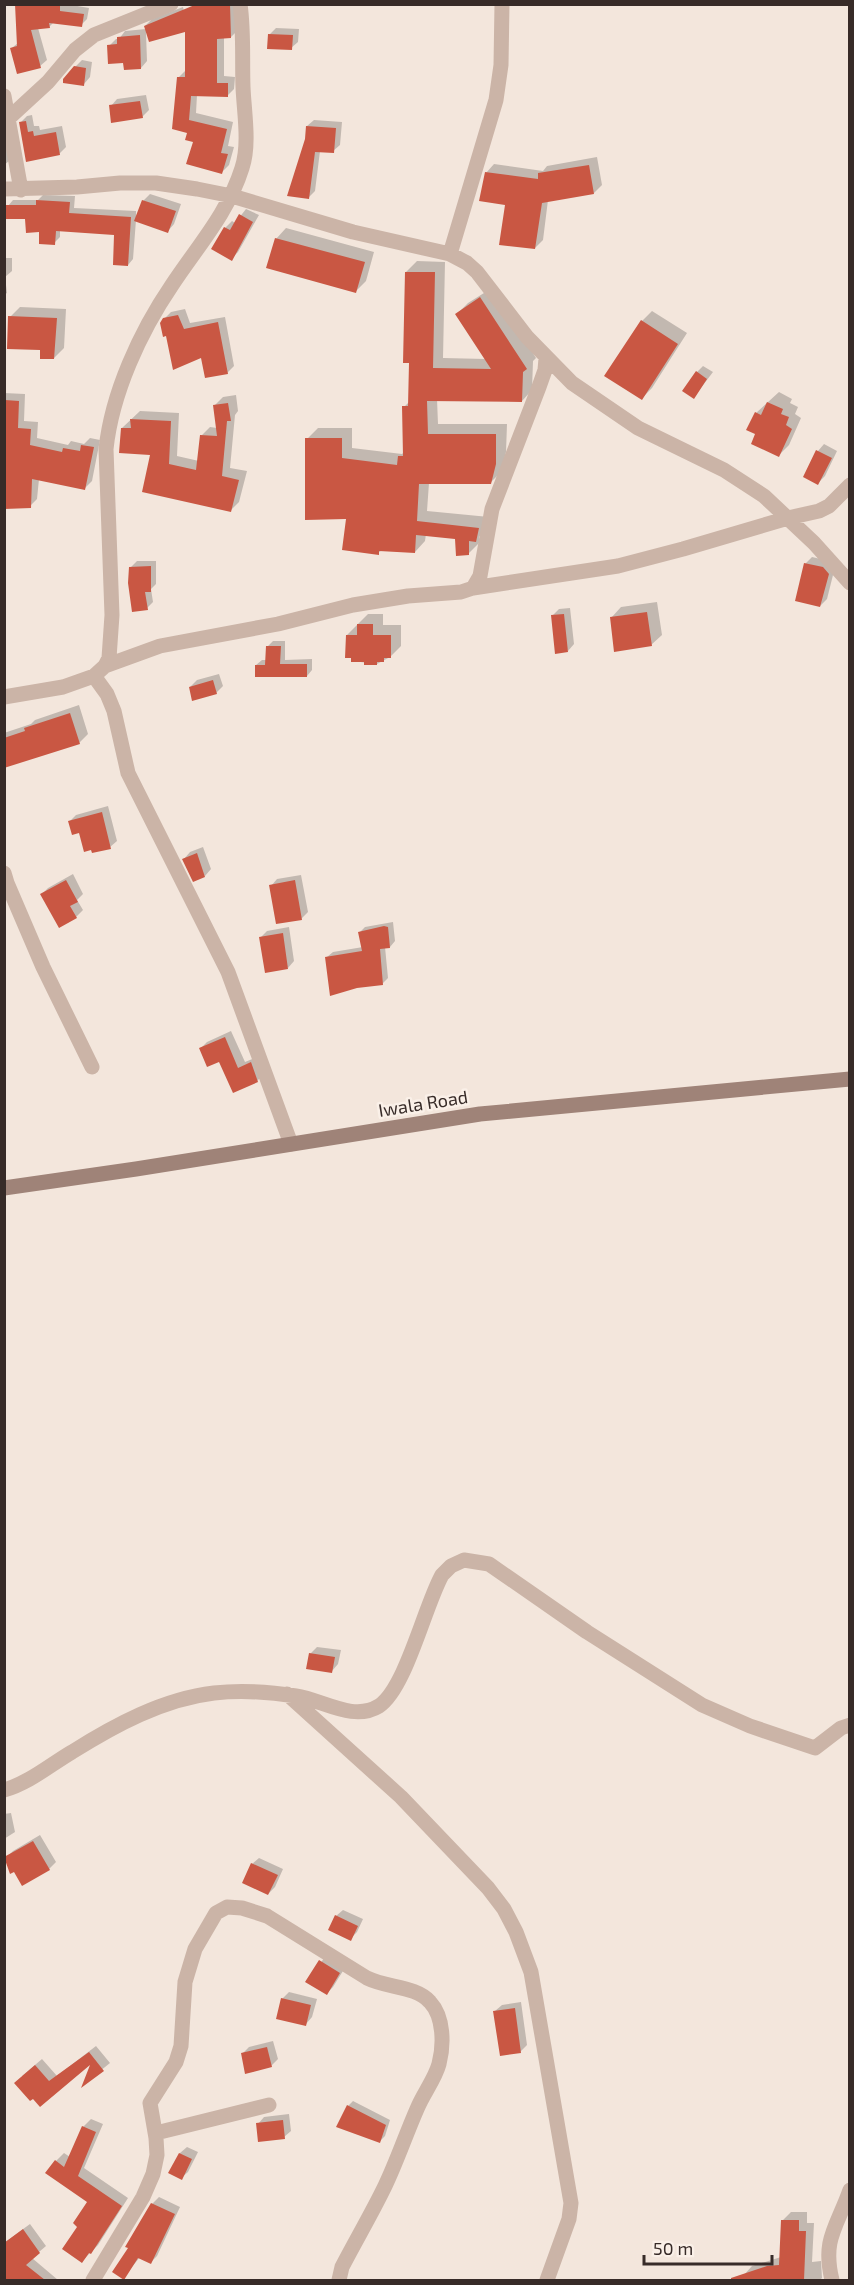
<svg xmlns="http://www.w3.org/2000/svg" width="854" height="2285" viewBox="0 0 854 2285" font-family="'Exo 2',sans-serif">
  <style>
    .shadow { fill: #0003 }
    .building { fill: #c95743 }
    .lines { fill: none; stroke-linecap: round; stroke-linejoin: round }
    .street { stroke: #cbb4a7; stroke-width: 15 }
    .secondary { stroke: #9f8378; stroke-width: 15 }
    .labels { text-anchor: middle; dominant-baseline: central; stroke-width: 5; stroke-linejoin: round; paint-order: stroke }
    .street-label { font-size: 18px; fill: #372b28; stroke: #faf0e8 }
  </style>
  <rect width="100%" height="100%" fill="#f3e6dc"/>
  <!-- shadow -->
  <path class="shadow" d="M16 4H66L89 8 87 19 81 25 54 22 49 27 38 28 47 60 40 66 12 48 19 42Z
    M195 4H237L238 30 231 37H224V76L235 77 234 89 227 96 197 95 196 113 233 122 228 146 234 147 229 165 222 172 189 132 178 78 186 70 197 44Z
    M183 7 187 25 146 33 147 61 141 68 125 61 109 46 116 39H119L125 31 146 29 145 26 152 19Z
    M276 28 299 29 298 42 291 48 269 35Z
    M82 60 92 62 90 77 84 84 75 67Z
    M146 95 149 110 142 117 111 106 117 99Z
    M32 115 34 126H39L40 130 62 126 66 147 59 154 27 160 21 122 27 116Z
    M4 119 13 158 4 165Z
    M314 120 342 122 340 145 333 151H320L315 191 308 198 306 139 307 126Z
    M597 157 602 185 594 193 548 200 543 240 535 248 486 173 494 164 543 171 547 166Z
    M150 194 181 204 174 224 168 231 136 220 133 259 128 265 116 234 60 230V237L54 243 26 217 8 206 13 200H38L43 195 75 196 74 208 136 211V219L143 201Z
    M246 209 259 215 238 252 231 259 225 228 232 221 235 223Z
    M286 228 374 252 366 281 356 291 276 239Z
    M4 258H12V271L5 277 7 293 4 295Z
    M417 261 445 262 443 358 486 359 457 314 468 303 492 288 536 358 533 361 532 390 522 401 437 399 438 424H507L506 452 501 472 490 483H429L427 511 489 517 486 529 479 537V543L469 553 456 538 426 534 425 541 415 552 382 550 378 553 347 518 307 439 318 428H352V448L402 454 405 451 404 407 410 401 411 361 406 272Z
    M20 307 66 309 64 348 54 358 10 317Z
    M185 309 190 323 225 317 234 366 227 373 202 356 164 319 171 312Z
    M652 311 687 333 652 388 642 398V321Z
    M703 366 713 372 694 397 697 372Z
    M779 392 792 399 790 403 798 407 795 414 801 418 789 445 779 455 757 434 756 413Z
    M4 393 25 394 24 421 38 422 37 438 68 445 71 441 84 444 90 438 100 440 92 481 84 489 39 479 37 499 30 506 4 504Z
    M236 395 238 411 235 415 230 468 247 471 239 502 231 510 152 453 122 428 140 411 179 413 177 456 199 461 201 436 210 427 217 428 215 405 223 397Z
    M824 444 837 451 825 476 818 483V451Z
    M812 557 829 561 835 567 827 599 820 606 805 564Z
    M137 561H156V584L151 589 153 602 147 608 131 567Z
    M657 602 662 635 651 645 611 618 621 607Z
    M570 608 574 644 568 651 552 616 559 609Z
    M368 614H383V625H401V646L390 657 377 664 352 661 347 635Z
    M273 641H285V660L312 659V670L307 676 256 665 262 660H267V647Z
    M219 674 223 686 216 693 190 687 197 680Z
    M79 705 88 734 79 743 4 766V733L31 724 35 720Z
    M108 806 117 841 110 847 80 831 70 821 76 815Z
    M203 847 211 869 205 876 184 859 190 852Z
    M73 874 83 894 77 900 83 910 76 917 42 894 48 888Z
    M301 875 308 912 301 919 271 886 277 879Z
    M393 922 395 941 390 947H385L388 978 382 984 327 957 333 952 363 947 359 933 365 927Z
    M289 927 294 961 288 968 260 938 267 931Z
    M231 1031 245 1062 257 1057 264 1074 257 1081 200 1049 207 1042Z
    M317 1647 341 1650 338 1664 332 1671 310 1654Z
    M11 1813 15 1832 4 1839V1814Z
    M40 1835 56 1862 49 1869 6 1858 13 1851Z
    M259 1858 283 1869 275 1887 268 1894 252 1864Z
    M343 1910 363 1919 357 1932 350 1939 336 1916Z
    M327 1954 346 1966 333 1987 327 1993 307 1982Z
    M289 1992 317 1999 312 2017 306 2024 282 1999Z
    M521 2002 527 2045 520 2052 495 2011 502 2005Z
    M273 2041 278 2059 271 2066 242 2054 249 2047Z
    M96 2046 110 2063 84 2084 93 2061 40 2105 22 2076 42 2059 57 2076Z
    M353 2101 390 2120 385 2136 380 2141 348 2106Z
    M289 2114 291 2131 284 2137 258 2124 264 2117Z
    M91 2119 103 2124 84 2168 128 2198 98 2245 82 2261 79 2226 89 2202 56 2161 64 2153 70 2157 83 2127Z
    M187 2147 198 2152 188 2172 181 2178 170 2173 180 2153Z
    M159 2197 180 2207 157 2256 150 2263 140 2257 123 2278 130 2248 152 2204Z
    M791 2212H807V2223H814L812 2262 821 2261 822 2278 820 2280H746L744 2275 752 2266 781 2257 782 2221Z
    M30 2224 46 2246 32 2258 58 2280H4V2243Z"/>
  <!-- building -->
  <path class="building" d="M15 4H60V11L84 14 82 27 49 23 50 28 31 30 41 68 17 74 10 48 17 46Z
    M197 4H230L231 38 217 39V83H228V97L191 96 189 120 227 129 221 153 228 154 222 174 186 164 193 142 185 140 187 133 172 129 177 77H185V32L149 42 144 26Z
    M268 34 293 35 292 50 267 49Z
    M140 35 141 69 124 70 123 63 108 64 107 45 117 44V37Z
    M74 66 86 68 84 86 63 83V79Z
    M140 101 143 118 111 123 109 105Z
    M26 121 28 132 33 131 34 136 56 132 60 155 26 162 19 122Z
    M306 126 336 128 334 153 315 152 309 199 287 196 305 139Z
    M589 165 594 194 542 203 535 249 499 245 505 205 479 201 485 172 538 179V173Z
    M36 200 70 202 69 213 131 217 128 266 113 265 114 235 56 231 55 245 39 244V232L26 233 25 219H6V205H36Z
    M142 200 176 211 168 233 134 221Z
    M239 214 253 222 232 261 211 249 224 227 230 230Z
    M275 238 365 262 356 293 266 268Z
    M405 272H435L433 368 491 369 455 314 480 297 527 369 523 372 522 402 427 401 428 434H496V464L491 484H419L417 521 479 528 476 542 469 541V555L456 556 455 539 416 535 415 553 379 551V555L342 550 346 519 305 520V438H342V458L397 465 398 456H403L402 406H408L409 363H403Z
    M178 315 184 329 218 322 228 374 205 378 201 358 173 370 166 336 163 337 160 323 163 318Z
    M8 316 57 318 54 359H40V350L7 349Z
    M641 320 678 344 642 400 604 376Z
    M696 371 707 379 694 399 682 391Z
    M5 400 19 401 18 428 31 429 30 445 62 452 63 448 80 451 81 445 94 447 85 490 32 479 31 508 4 509Z
    M767 402 783 409 781 414 789 417 786 425 792 429 779 457 751 444 755 434 746 430 755 412 761 415Z
    M228 403 231 421H227L222 476 239 480 231 512 142 492 150 455 119 453 121 428H131L130 419 171 421 169 464 196 470 200 435 217 436 213 405Z
    M816 450 832 458 818 485 803 477Z
    M804 563 823 567 829 574 820 607 795 601Z
    M151 566V592H145L148 610 132 612 128 583 129 567Z
    M647 612 652 646 614 652 610 617Z
    M564 614 568 652 555 654 551 615Z
    M357 624H373V635H391V658H384V662H377V665H364V662H351V658H345L346 635H357Z
    M266 646H281L280 664H307V677H255V665H265Z
    M213 680 217 694 192 701 189 687Z
    M70 713 80 744 4 768V738L25 731 24 728Z
    M102 812 111 849 92 853 91 850 84 852 79 833 72 835 68 821Z
    M197 853 205 877 193 882 182 859Z
    M66 880 78 902 70 906 77 918 59 928 40 894Z
    M295 880 302 920 276 924 269 885Z
    M384 926 388 927 390 948 380 949 383 985 357 988 330 996 325 957 362 951 358 932Z
    M283 933 288 969 265 973 259 937Z
    M225 1037 238 1068 251 1062 258 1082 233 1093 219 1062 207 1067 199 1048Z
    M309 1653 335 1657 332 1673 306 1669Z
    M33 1841 50 1870 22 1886 14 1872 10 1874 4 1857Z
    M251 1863 278 1875 268 1895 242 1883Z
    M335 1915 358 1926 351 1941 328 1930Z
    M319 1960 340 1973 327 1995 305 1982Z
    M281 1998 311 2005 306 2026 276 2019Z
    M515 2008 521 2053 500 2056 493 2011Z
    M267 2047 272 2067 245 2074 241 2053Z
    M89 2052 104 2071 81 2088 90 2065 40 2107 33 2099 30 2101 14 2083 35 2065 49 2081Z
    M347 2105 386 2125 380 2143 336 2127Z
    M283 2120 285 2139 258 2142 256 2123Z
    M82 2126 96 2132 78 2176 122 2206 91 2254 89 2253 82 2263 62 2249 77 2227 73 2223 87 2202 45 2173 55 2160 64 2167Z
    M179 2153 192 2159 182 2180 168 2173Z
    M151 2203 175 2214 151 2264 138 2258 124 2280 112 2272 128 2248 125 2247Z
    M781 2220H799V2231H806L804 2280H731V2278L767 2266 779 2265Z
    M23 2229 40 2253 26 2265 45 2280H4V2243Z"/>
  <g class="lines">
    <!-- street -->
    <path class="street" d="M4 96 21 190
      M10 117 48 82 75 50 94 35 171 4
      M4 189 77 187 120 183H156L197 189 232 196 353 232 450 254 467 263 477 272 527 337 572 383 638 428 724 470 764 496 814 543 850 583
      M450 254 496 100 501 65 502 4
      M473 588 618 566 683 549 788 518 819 511 829 506 850 485
      M105 666 160 646 278 624 353 605 408 596 461 592 473 588 480 576 492 509 539 387 545 370 546 358
      M94 676 107 694 114 711 128 773 228 972 291 1144
      M4 697 63 687 94 676 105 666 109 658 112 615 106 449C112 393 140 332 172 285 197 247 228 213 242 168 250 144 244 112 243 87 242 59 244 32 240 4
      M4 873 7 883 43 967 92 1067
      M287 1694 401 1797 488 1888 504 1909 516 1932 531 1972 571 2203 569 2219 547 2280
      M4 1790C29 1783 50 1765 72 1752 115 1725 163 1699 214 1693 241 1690 270 1692 296 1696 323 1700 353 1722 379 1706 406 1688 425 1605 442 1575L451 1566 464 1560 489 1564 587 1632 702 1705 750 1726 815 1748 841 1728 850 1725
      M156 2133 269 2105
      M93 2280 143 2197 153 2174 157 2155 156 2138 150 2103 176 2062 181 2046 185 1982 195 1949 216 1913 227 1907 242 1908 267 1916 367 1978C387 1988 416 1986 430 2002 444 2017 444 2045 439 2064 435 2079 423 2094 417 2109 406 2134 397 2161 385 2186 372 2213 356 2240 342 2267L339 2280
      M832 2280C822 2239 837 2227 850 2190"/>
    <!-- secondary -->
    <path class="secondary" d="M4 1188 136 1169 480 1114 850 1079"/>
  </g>
  <g class="labels">
    <!-- street labels -->
    <g class="street-label">
      <text transform="translate(423 1103) rotate(-9)">Iwala Road</text>
    </g>
  </g>
  <!-- border -->
  <rect width="854" height="2285" fill="none" stroke="#372b28" stroke-width="12"/>
  <!-- scale -->
  <path d="M644 2255v9h128v-9" fill="none" stroke="#372b28" stroke-width="3"/>
  <text x="653" y="2255" font-size="18" fill="#372b28" stroke="#faf0e8" stroke-width="4.5" paint-order="stroke">50 m</text>
</svg>
